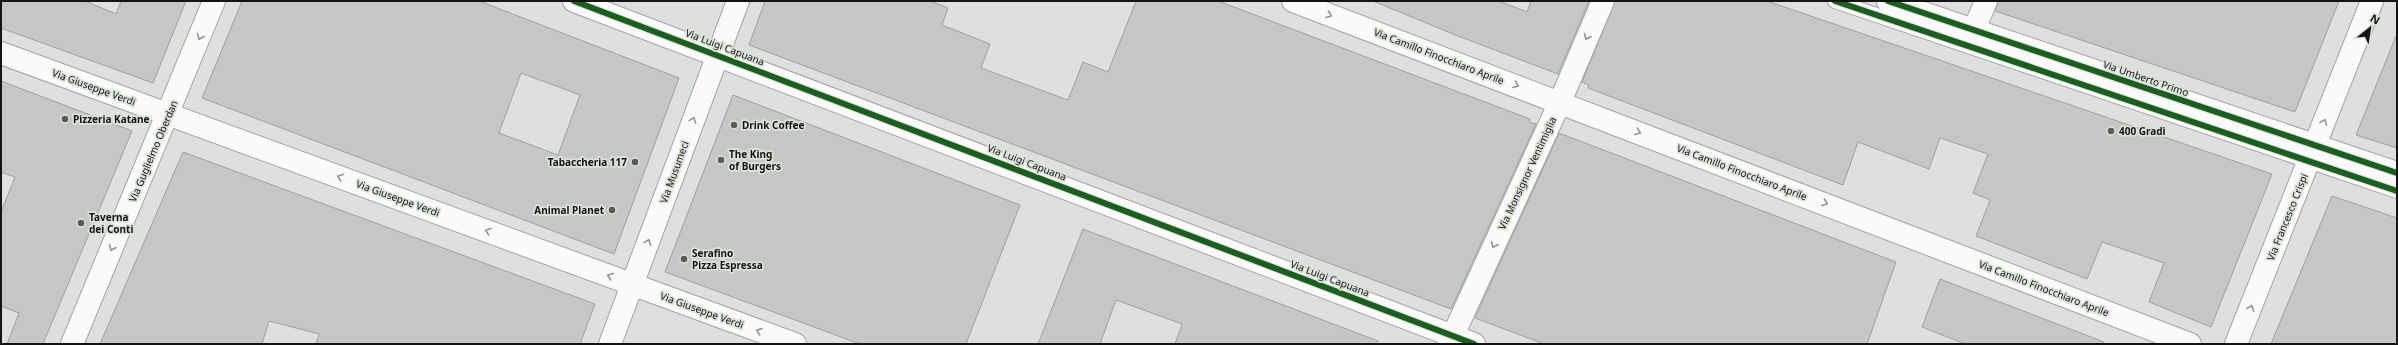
<svg xmlns="http://www.w3.org/2000/svg" width="2398" height="345" viewBox="0 0 2398 345" font-family="'Noto Sans',sans-serif">
  <style>
    .building { fill: #c4c7c6; stroke: #9fa1a1; fill-rule: evenodd }
    .lines { fill: none; stroke-linecap: round; stroke-linejoin: round }
    .lane-casing { stroke: #a2a5a2; stroke-width: 16 }
    .street-casing { stroke: #a2a5a2; stroke-width: 24 }
    .secondary-casing { stroke: #a2a5a2; stroke-width: 24 }
    .primary-casing { stroke: #a2a5a2; stroke-width: 24 }
    .lane { stroke: #fafafa; stroke-width: 14 }
    .street { stroke: #fafafa; stroke-width: 22 }
    .secondary { stroke: #fafafa; stroke-width: 22 }
    .primary { stroke: #fafafa; stroke-width: 22 }
    .cycleway-casing { stroke: #dce2da; stroke-width: 8 }
    .cycleway { stroke: #1b5e20; stroke-width: 6 }
    .oneway { stroke: #929392 }
    .poi-dot { fill: #5a5c59; stroke: #dce2da; stroke-width: 1.5 }
    .labels { text-anchor: middle; dominant-baseline: central; stroke-width: 3.5; stroke-linejoin: round; paint-order: stroke }
    .street-label { font-size: 10px; fill: #131512; stroke: #dce2da }
    .poi-label { font-size: 10px; font-weight: bold; fill: #131512; stroke: #dce2da; text-anchor: start }
  </style>
  <rect width="100%" height="100%" fill="#dde0dc"/>
  <!-- building -->
  <path class="building" d="M1 1H85L116 14 121 1H186L153 83 1 28Z
    M242 1H479L679 78 614 254 202 98ZM521 73 580 95 558 155 499 133Z
    M765 1H931L948 8 942 25 990 44 981 68 1068 100 1083 62 1108 72 1136 1H1218L1530 119 1529 122 1536 124 1451 309 749 45Z
    M1373 1H1499L1527 12 1531 1H1589L1558 74 1458 36Z
    M1615 1H1767L2272 174 2211 327 2149 302 2164 263 2102 242 2087 279 1976 236 1990 200 1973 193 1988 154 1940 138 1929 169 1858 142 1843 185 1588 88 1589 85 1582 82Z
    M1998 1H2339L2295 112 1995 11Z
    M2396 36H2397V148L2356 135Z
    M1 81 132 131 43 344H7L19 313 1 306V212L15 177 1 172Z
    M733 95 1020 205 966 344H860L665 272Z
    M1559 133 1896 262 1867 344H1544L1475 318Z
    M183 152 595 304 580 344H316L319 334 269 321 262 344H100Z
    M2332 196 2397 218V344H2271Z
    M1083 229 1378 341 1377 344H1175L1182 324 1116 300 1100 344H1038Z
    M1940 279 2104 342 2103 344H1965L1922 327Z"/>
  <g class="lines">
    <defs>
      <path id="lane" d="M1835 1 2397 191"/>
      <path id="street" d="M574 1 1474 344
        M1293 1 2190 344
        M1974 30 1986 1
        M1 53 795 344
        M72 344 214 1
        M610 344 738 1"/>
      <path id="secondary" d="M1449 344 1560 102 1603 1
        M2236 344 2372 1"/>
      <path id="primary" d="M1888 1 2397 173"/>
    </defs>
    <!-- lane casing -->
    <use href="#lane" class="lane-casing"/>
    <!-- street casing -->
    <use href="#street" class="street-casing"/>
    <!-- secondary casing -->
    <use href="#secondary" class="secondary-casing"/>
    <!-- primary casing -->
    <use href="#primary" class="primary-casing"/>
    <!-- lane -->
    <use href="#lane" class="lane"/>
    <!-- street -->
    <use href="#street" class="street"/>
    <!-- secondary -->
    <use href="#secondary" class="secondary"/>
    <!-- primary -->
    <use href="#primary" class="primary"/>
    <defs>
      <path id="cycleway" d="M574 1 1474 344
        M1835 1 2397 191
        M1888 1 2397 173"/>
    </defs>
    <!-- cycleway casing -->
    <use href="#cycleway" class="cycleway-casing"/>
    <!-- cycleway -->
    <use href="#cycleway" class="cycleway"/>
  </g>
  <!-- one-way arrows -->
  <defs><path id="oneway-chevron" d="M-2-3.5L2.5 0L-2 3.5" fill="none" stroke-width="1.6" stroke-linecap="round" stroke-linejoin="round"/></defs>
  <g class="oneway">
    <use href="#oneway-chevron" transform="translate(1329 15) rotate(21)"/>
    <use href="#oneway-chevron" transform="translate(200 37) rotate(112)"/>
    <use href="#oneway-chevron" transform="translate(1587 37) rotate(113)"/>
    <use href="#oneway-chevron" transform="translate(1516 85) rotate(21)"/>
    <use href="#oneway-chevron" transform="translate(693 120) rotate(-70)"/>
    <use href="#oneway-chevron" transform="translate(2324 122) rotate(-68)"/>
    <use href="#oneway-chevron" transform="translate(1638 132) rotate(21)"/>
    <use href="#oneway-chevron" transform="translate(340 177) rotate(-160)"/>
    <use href="#oneway-chevron" transform="translate(1825 203) rotate(21)"/>
    <use href="#oneway-chevron" transform="translate(488 231) rotate(-160)"/>
    <use href="#oneway-chevron" transform="translate(648 242) rotate(-70)"/>
    <use href="#oneway-chevron" transform="translate(1494 245) rotate(115)"/>
    <use href="#oneway-chevron" transform="translate(112 248) rotate(113)"/>
    <use href="#oneway-chevron" transform="translate(610 276) rotate(-160)"/>
    <use href="#oneway-chevron" transform="translate(2251 308) rotate(-68)"/>
    <use href="#oneway-chevron" transform="translate(759 331) rotate(-160)"/>
  </g>
  <!-- markers -->
  <g class="poi-dot">
    <circle cx="65" cy="119" r="4"/>
    <circle cx="734" cy="125" r="4"/>
    <circle cx="2111" cy="131" r="4"/>
    <circle cx="721" cy="160" r="4"/>
    <circle cx="635" cy="162" r="4"/>
    <circle cx="612" cy="210" r="4"/>
    <circle cx="81" cy="223" r="4"/>
    <circle cx="684" cy="259" r="4"/>
  </g>
  <g class="labels">
    <!-- street labels -->
    <g class="street-label">
      <text transform="translate(725 47) rotate(21)">Via Luigi Capuana</text>
      <text transform="translate(1439 56) rotate(21)">Via Camillo Finocchiaro Aprile</text>
      <text transform="translate(2146 78) rotate(19)">Via Umberto Primo</text>
      <text transform="translate(94 87) rotate(20)">Via Giuseppe Verdi</text>
      <text transform="translate(153 151) rotate(-67)">Via Guglielmo Oberdan</text>
      <text transform="translate(1027 162) rotate(21)">Via Luigi Capuana</text>
      <text transform="translate(674 172) rotate(-70)">Via Musumeci</text>
      <text transform="translate(1742 172) rotate(21)">Via Camillo Finocchiaro Aprile</text>
      <text transform="translate(1527 173) rotate(-65)">Via Monsignor Ventimiglia</text>
      <text transform="translate(398 198) rotate(20)">Via Giuseppe Verdi</text>
      <text transform="translate(2287 217) rotate(-68)">Via Francesco Crispi</text>
      <text transform="translate(1330 278) rotate(21)">Via Luigi Capuana</text>
      <text transform="translate(2044 288) rotate(21)">Via Camillo Finocchiaro Aprile</text>
      <text transform="translate(702 310) rotate(20)">Via Giuseppe Verdi</text>
    </g>
    <!-- poi labels -->
    <g class="poi-label">
      <text x="73" y="119">Pizzeria Katane</text>
      <text x="742" y="125">Drink Coffee</text>
      <text x="2119" y="131">400 Gradi</text>
      <text x="729" y="154">The King<tspan x="729" dy="12">of Burgers</tspan></text>
      <text x="627" y="162" text-anchor="end">Tabaccheria 117</text>
      <text x="604" y="210" text-anchor="end">Animal Planet</text>
      <text x="89" y="217">Taverna<tspan x="89" dy="12">dei Conti</tspan></text>
      <text x="692" y="253">Serafino<tspan x="692" dy="12">Pizza Espressa</tspan></text>
    </g>
  </g>
  <!-- border -->
  <rect width="2398" height="345" fill="none" stroke="#131512" stroke-width="4"/>
  <!-- north arrow -->
  <g transform="translate(2370 28) rotate(30)" stroke="#dce2da" stroke-width="3" paint-order="stroke">
  <path d="M0-3L7 15L0 10L-7 15Z" fill="#131512"/>
  <text y="-6" font-size="11" font-weight="bold" text-anchor="middle" fill="#131512">N</text>
  </g>
</svg>
